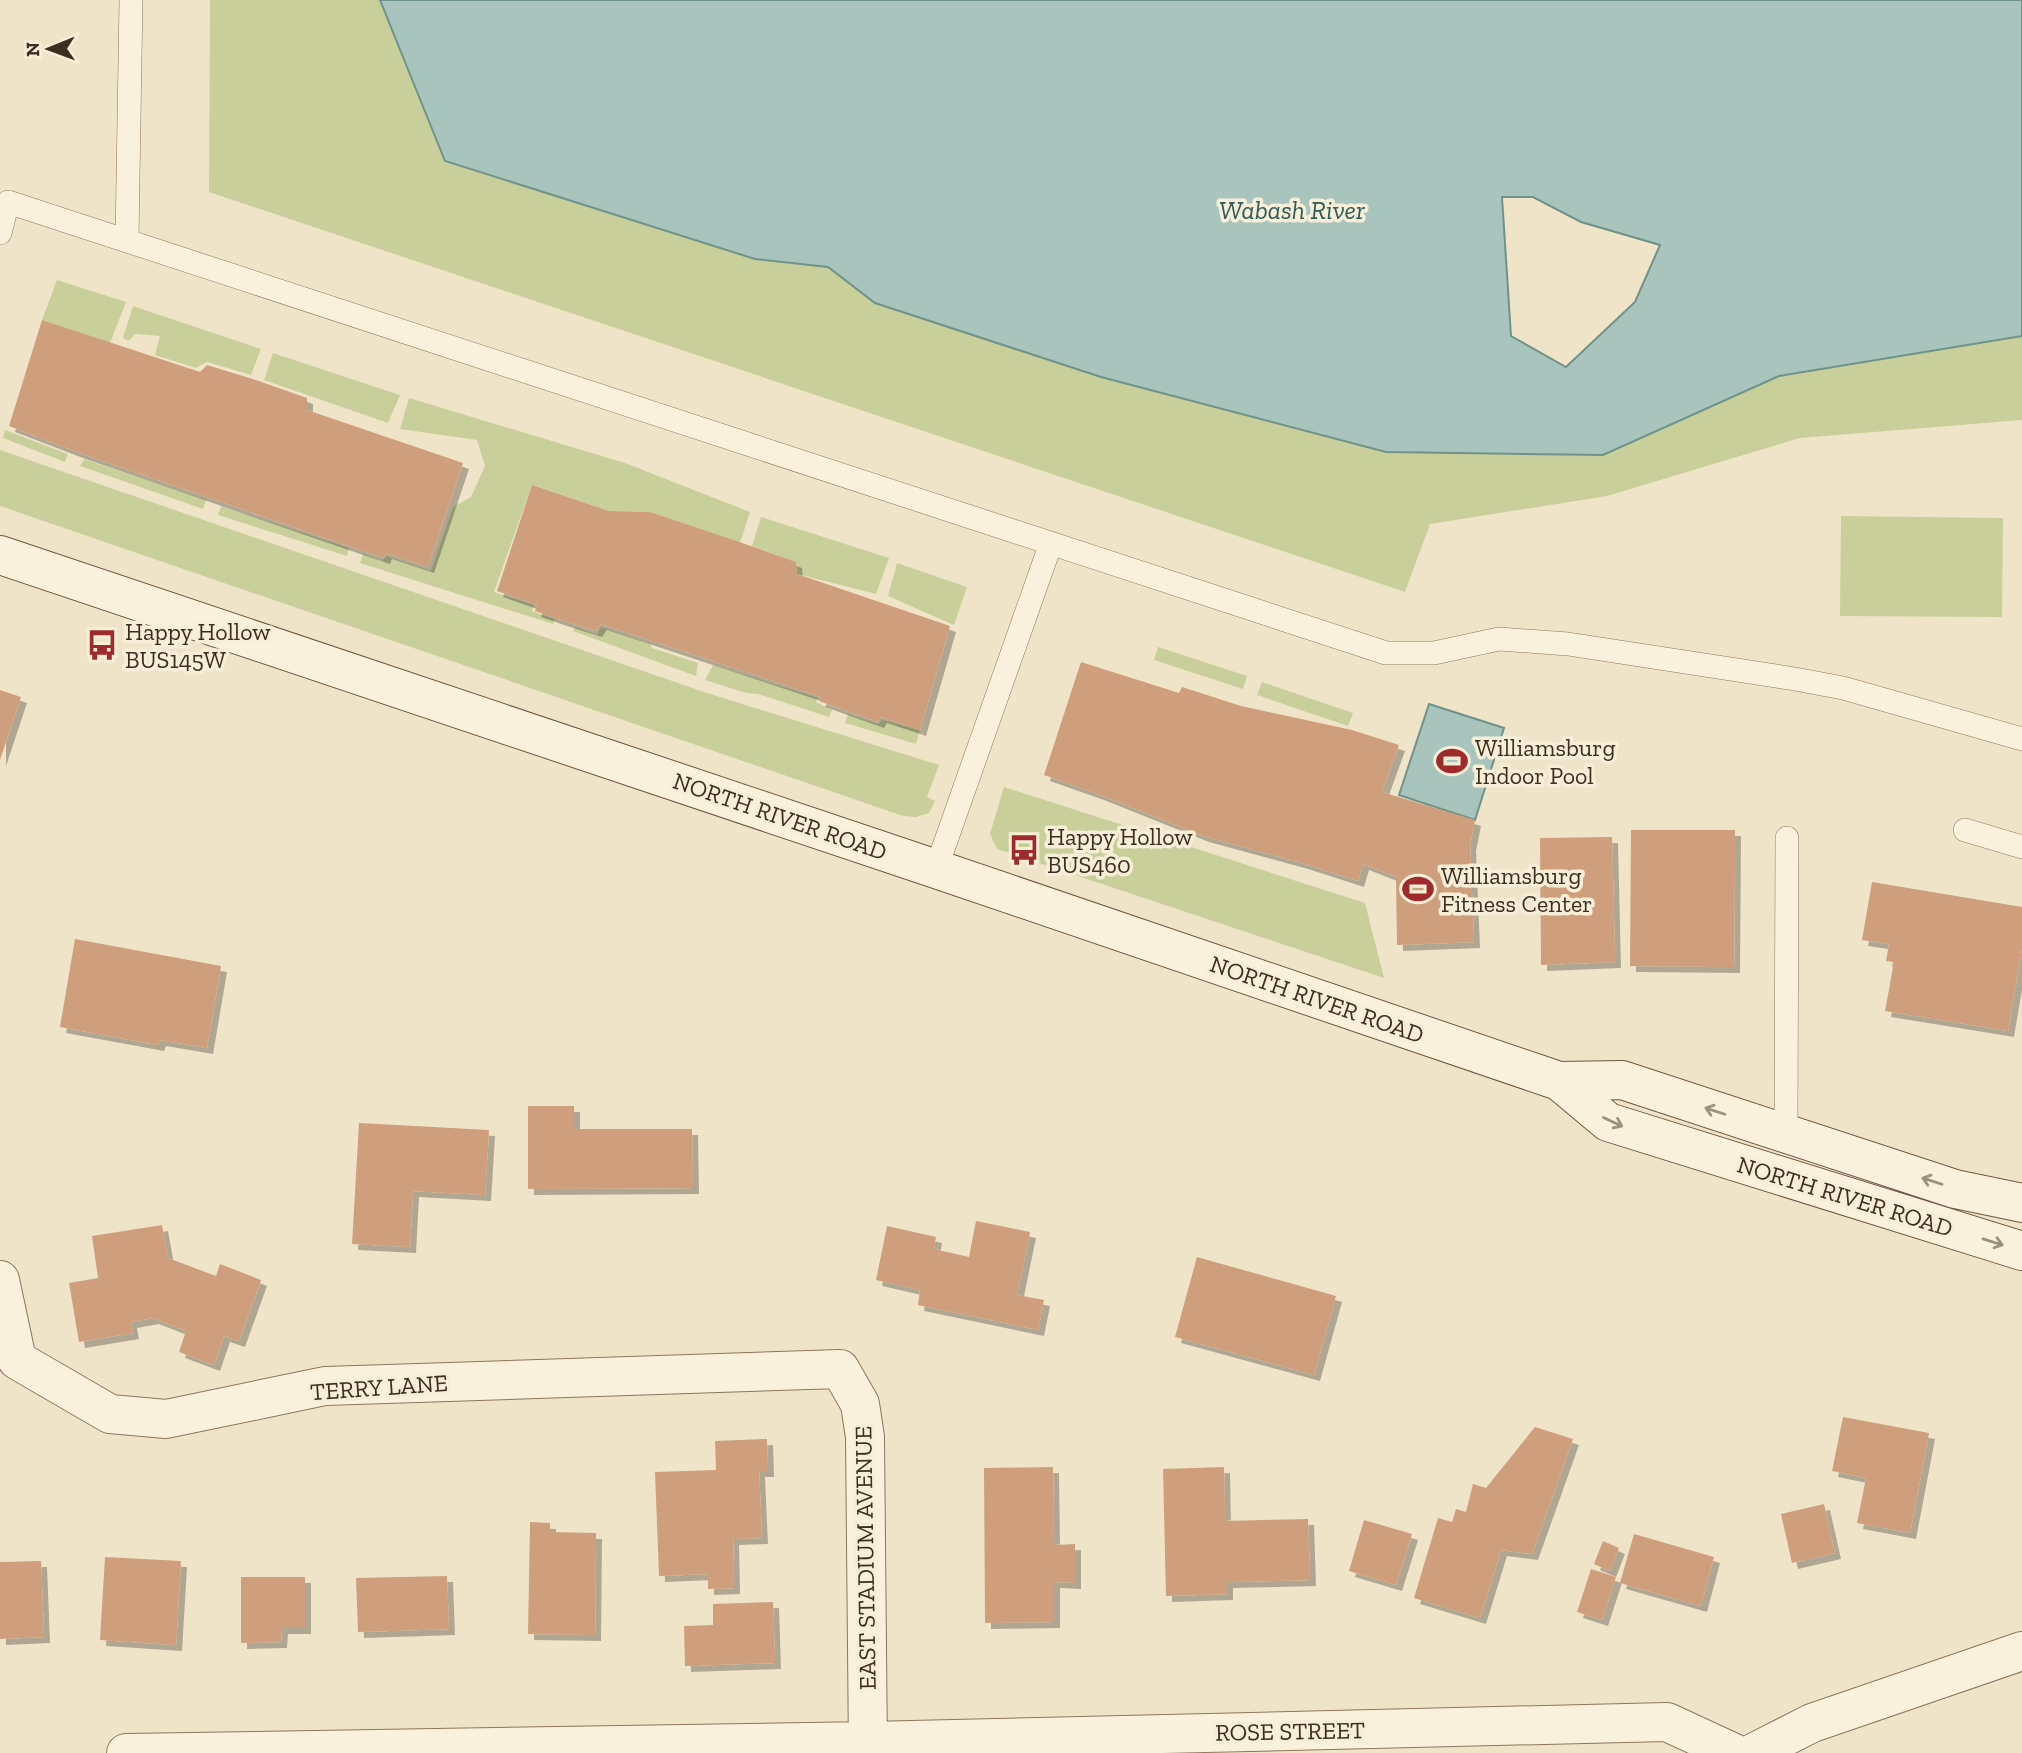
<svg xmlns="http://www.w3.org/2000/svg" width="2022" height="1753" viewBox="0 0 2022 1753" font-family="'Zilla Slab',serif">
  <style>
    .green { fill: #c9cf9b }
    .water { fill: #a9c4bc; stroke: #6f938a; stroke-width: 2; fill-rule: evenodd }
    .building { fill: #cf9f7d; filter: url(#shadow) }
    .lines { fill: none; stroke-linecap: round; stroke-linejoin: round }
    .service-casing { stroke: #8d765c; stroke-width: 24 }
    .minor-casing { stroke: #8d765c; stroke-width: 40 }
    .tertiary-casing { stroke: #8d765c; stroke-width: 40 }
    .secondary-casing { stroke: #6f573f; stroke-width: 40 }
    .service { stroke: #faf1dc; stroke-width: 23 }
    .minor { stroke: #faf1dc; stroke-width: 38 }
    .tertiary { stroke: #faf1dc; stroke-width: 38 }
    .secondary { stroke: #faf1dc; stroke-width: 38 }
    .oneway { stroke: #9c907e }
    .labels { text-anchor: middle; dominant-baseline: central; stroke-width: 7; stroke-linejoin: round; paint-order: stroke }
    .poi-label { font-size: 24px; fill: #3d2e20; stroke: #f7eed8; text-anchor: start }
    .street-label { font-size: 24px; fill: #3d2e20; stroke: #f7eed8 }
    .water-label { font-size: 26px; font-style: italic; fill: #2f5d5a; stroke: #f7eed8 }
  </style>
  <defs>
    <filter id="shadow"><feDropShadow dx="6" dy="6" stdDeviation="0" flood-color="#0004"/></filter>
  </defs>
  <rect width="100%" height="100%" fill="#f0e4c8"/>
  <!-- green -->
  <path class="green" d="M210 0H380L445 162 755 259 828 267 875 303 1101 377 1386 452 1603 455 1779 376 2022 336V420L1800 438 1607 496 1430 524 1405 592 209 192Z
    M57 280 126 302 110 343 42 320Z
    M133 306 261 349 251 375 207 362 196 368 155 355 160 336 135 334 129 341 123 338Z
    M273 353 400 395 388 423 264 380Z
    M409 398 625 463 750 512 740 543 650 512 609 511 532 485 494 592 534 605 532 611 555 619 553 624 360 563 363 554 382 561 386 556 431 571 453 507 471 497 485 466 477 440 400 429Z
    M5 430 68 454 65 462 3 438Z
    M0 450 707 693 939 765 927 797 935 801 929 813 916 817 903 816 0 506Z
    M84 459 206 500 203 509 80 466Z
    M221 506 349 548 347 556 218 515Z
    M1841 516 2003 518 2002 617 1840 616Z
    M761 517 889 558 876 594 797 574 796 562 752 546Z
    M897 563 967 587 954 625 888 596Z
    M576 627 597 635 601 627 650 644 652 648 698 663 696 676 573 631Z
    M1158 647 1247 676 1243 689 1154 660Z
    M713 665 818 698 816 702 832 710 829 717 758 694 746 693 705 680Z
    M1262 682 1353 713 1348 726 1257 695Z
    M848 714 878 724 883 720 920 730 916 744 845 723Z
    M1004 787 1365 903 1384 978 997 849 990 834Z"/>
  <!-- water -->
  <path class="water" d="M380 0H2022V336L1779 376 1603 455 1386 452 1101 377 875 303 828 267 755 259 445 161ZM1502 197H1533L1581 222 1660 245 1635 302 1566 367 1511 336Z
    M1429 704 1504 728 1475 820 1399 795Z"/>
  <!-- building -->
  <path class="building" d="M42 320 200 372 207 365 256 380 307 398V410L463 463 428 567 386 553 384 558 357 549 77 452 9 426Z
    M532 485 609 511 650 512 751 546 796 562 797 574 950 626 920 730 881 717 878 722 819 701 821 697 601 624 596 631 564 621 535 611 537 605 497 591Z
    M1081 662 1179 693 1182 687 1241 706 1352 730 1399 745 1382 792 1475 820 1470 845 1474 942 1397 945 1396 877 1363 864 1358 881 1302 863 1203 836 1098 794 1044 775Z
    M0 690 21 697 0 760Z
    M1631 830H1735L1734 967 1630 966Z
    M1612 837 1615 962 1541 965 1540 838Z
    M1872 882 2022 907V948L2008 1031 1885 1011 1894 962 1886 961 1889 944 1862 940Z
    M75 939 221 966 207 1048 160 1040 158 1045 60 1027Z
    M528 1106H574V1129H692L693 1188 528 1189Z
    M359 1123 489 1130 485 1195 413 1191 410 1247 352 1244Z
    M976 1221 1030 1232 1017 1295 1044 1300 1038 1330 918 1305 920 1290 876 1280 887 1226 936 1237 934 1249 969 1257Z
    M162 1225 168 1258 216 1276 220 1264 261 1280 239 1341 224 1336 214 1365 179 1352 186 1331 153 1318 131 1322 133 1333 79 1342 69 1283 98 1278 92 1236Z
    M1197 1257 1336 1296 1314 1375 1175 1337Z
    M1843 1417 1929 1433 1910 1533 1857 1523 1866 1478 1832 1471Z
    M1535 1427 1573 1439 1532 1554 1501 1550 1480 1618 1414 1598 1438 1518 1452 1522 1456 1509 1466 1512 1473 1484 1486 1488Z
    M767 1439 768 1471H759L762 1538 733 1539 734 1588 708 1589V1574L659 1576 655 1472 716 1470 715 1441Z
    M1053 1467 1054 1545 1075 1544V1583L1054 1582V1622L985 1623 984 1468Z
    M1224 1467 1225 1521 1308 1519 1310 1580 1227 1582V1594L1166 1596 1163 1469Z
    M1824 1504 1835 1553 1792 1563 1781 1514Z
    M1364 1520 1412 1534 1396 1585 1349 1571Z
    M530 1522 550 1523V1532L596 1533 595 1635 528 1634Z
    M1634 1534 1714 1557 1701 1606 1620 1583Z
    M1603 1541 1619 1548 1610 1571 1594 1564Z
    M105 1557 181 1561 176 1645 100 1640Z
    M41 1561 44 1637 0 1639V1562Z
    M1591 1569 1616 1577 1602 1620 1577 1612Z
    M447 1576 449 1629 358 1632 356 1578Z
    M241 1577H305V1628H282L281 1642 241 1643Z
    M773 1602 775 1663 685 1666 684 1626 713 1625V1604Z"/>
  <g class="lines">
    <defs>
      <path id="service" d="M0 233 8 202 1386 653H1434L1499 639 1568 644 1795 679 1843 688 2022 739
        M127 239 131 0
        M1965 830 2022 847
        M936 869 1051 543
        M1786 1135 1787 838"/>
      <path id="minor" d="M0 1280 17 1360 110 1414 166 1419 325 1386 840 1369 860 1404 865 1437 868 1753
        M126 1753 868 1741 1667 1722 1734 1753"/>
      <path id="tertiary" d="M1753 1753 1812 1723 2022 1651"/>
      <path id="secondary" d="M0 555 936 869 1559 1081 1622 1080 1955 1189 2022 1203
        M1559 1081 1608 1122 2022 1251"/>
    </defs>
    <!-- service casing -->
    <use href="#service" class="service-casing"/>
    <!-- minor casing -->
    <use href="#minor" class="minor-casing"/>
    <!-- tertiary casing -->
    <use href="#tertiary" class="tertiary-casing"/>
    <!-- secondary casing -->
    <use href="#secondary" class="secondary-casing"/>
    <!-- service -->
    <use href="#service" class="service"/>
    <!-- minor -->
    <use href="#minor" class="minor"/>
    <!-- tertiary -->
    <use href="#tertiary" class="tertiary"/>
    <!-- secondary -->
    <use href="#secondary" class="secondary"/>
  </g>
  <!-- one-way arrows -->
  <defs><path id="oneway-shaft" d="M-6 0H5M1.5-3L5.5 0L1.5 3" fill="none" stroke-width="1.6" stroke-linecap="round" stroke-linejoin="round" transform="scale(1.75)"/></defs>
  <g class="oneway">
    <use href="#oneway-shaft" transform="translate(1715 1111) rotate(-162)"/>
    <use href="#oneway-shaft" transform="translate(1613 1122) rotate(25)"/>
    <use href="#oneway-shaft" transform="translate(1932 1181) rotate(-162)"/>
    <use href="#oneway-shaft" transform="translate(1993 1242) rotate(17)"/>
  </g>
  <!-- icons -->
  <defs>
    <symbol id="bus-bare" viewBox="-9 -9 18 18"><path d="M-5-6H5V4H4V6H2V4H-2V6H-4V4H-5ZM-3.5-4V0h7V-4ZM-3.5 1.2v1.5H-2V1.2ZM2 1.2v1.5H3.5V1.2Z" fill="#9e2a2b" stroke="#f7eed8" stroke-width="2.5" paint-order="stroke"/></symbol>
    <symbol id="stadium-bare" viewBox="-9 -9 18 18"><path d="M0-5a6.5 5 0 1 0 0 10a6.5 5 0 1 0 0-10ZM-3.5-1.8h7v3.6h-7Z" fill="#9e2a2b" stroke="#f7eed8" stroke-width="2.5" paint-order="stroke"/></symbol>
  </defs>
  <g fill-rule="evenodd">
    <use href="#bus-bare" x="80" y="623" width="44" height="44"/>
    <use href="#stadium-bare" x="1430" y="739" width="44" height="44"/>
    <use href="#bus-bare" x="1002" y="828" width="44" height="44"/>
    <use href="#stadium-bare" x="1396" y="867" width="44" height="44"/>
  </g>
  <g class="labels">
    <!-- poi labels -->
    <g class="poi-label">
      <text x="125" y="631">Happy Hollow<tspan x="125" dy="28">BUS145W</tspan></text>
      <text x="1475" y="747">Williamsburg<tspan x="1475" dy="28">Indoor Pool</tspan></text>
      <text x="1047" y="836">Happy Hollow<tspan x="1047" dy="28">BUS460</tspan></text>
      <text x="1441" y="875">Williamsburg<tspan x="1441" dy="28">Fitness Center</tspan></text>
    </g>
    <!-- street labels -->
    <g class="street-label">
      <text transform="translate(780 816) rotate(19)">NORTH RIVER ROAD</text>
      <text transform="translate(1317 999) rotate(19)">NORTH RIVER ROAD</text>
      <text transform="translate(1845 1196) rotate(17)">NORTH RIVER ROAD</text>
      <text transform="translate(379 1387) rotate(-4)">TERRY LANE</text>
      <text transform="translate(865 1558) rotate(-91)">EAST STADIUM AVENUE</text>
      <text transform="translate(1290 1731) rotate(-1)">ROSE STREET</text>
    </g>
    <!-- water labels -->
    <g class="water-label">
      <text x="1292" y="210">Wabash River</text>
    </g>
  </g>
  <!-- north arrow -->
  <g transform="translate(49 49) rotate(269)" stroke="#f7eed8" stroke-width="5" paint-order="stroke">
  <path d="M0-5L12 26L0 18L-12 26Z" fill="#3d2e20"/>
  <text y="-10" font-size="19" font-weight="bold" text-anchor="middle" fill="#3d2e20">N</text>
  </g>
</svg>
